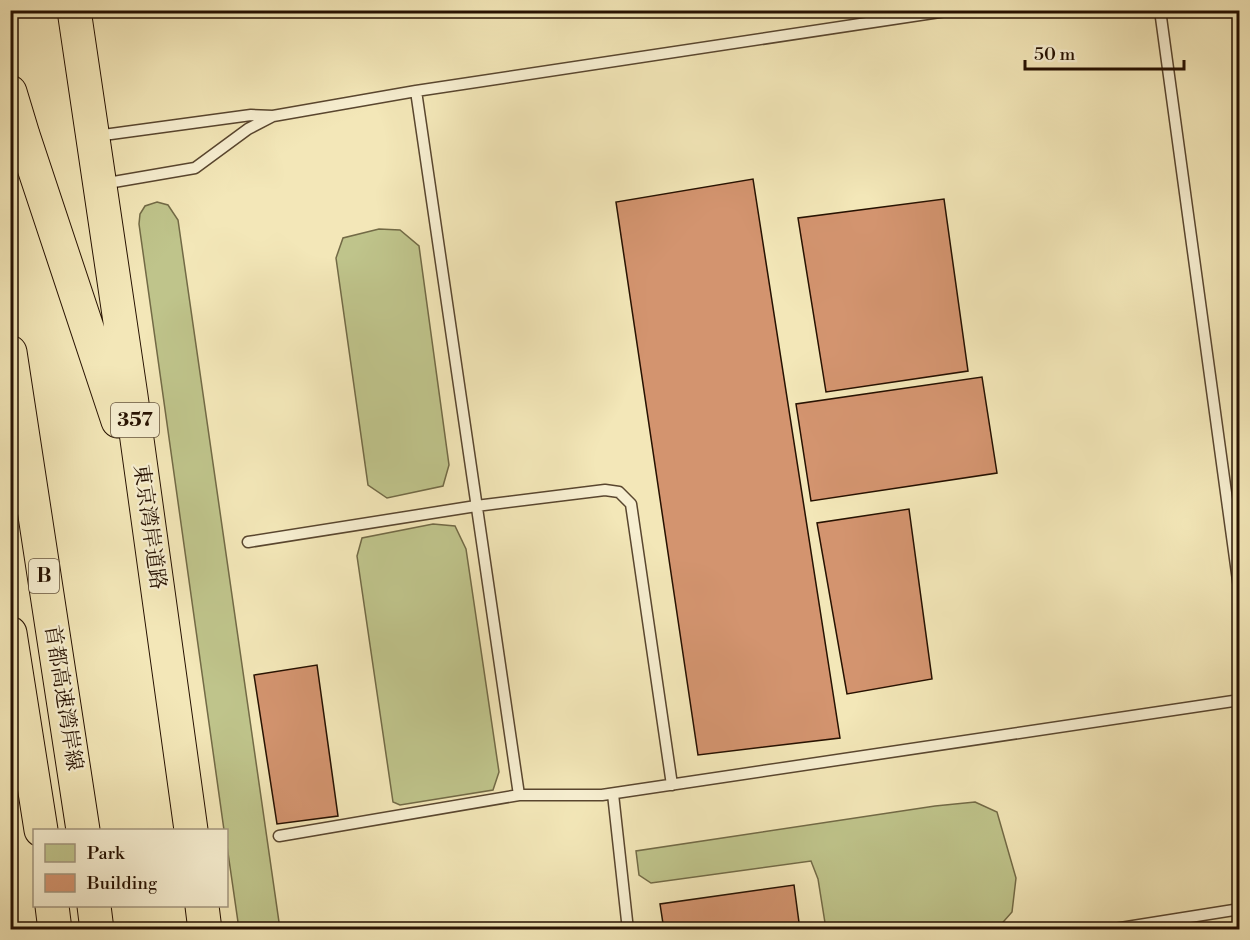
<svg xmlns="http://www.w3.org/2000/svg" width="1250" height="940" viewBox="0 0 1250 940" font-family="'Libre Bodoni','Noto Serif JP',serif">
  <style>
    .green { fill: #bfc48b; stroke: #726a46; stroke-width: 1.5 }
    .building { fill: #d3946f; stroke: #261101; stroke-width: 1.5 }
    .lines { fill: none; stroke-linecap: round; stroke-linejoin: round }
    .lane-casing { stroke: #59462f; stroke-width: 13 }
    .highway-casing { stroke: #261101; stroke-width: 35 }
    .lane { stroke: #f7efd1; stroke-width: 10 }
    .highway { stroke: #f3e7b8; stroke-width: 33 }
    .labels { text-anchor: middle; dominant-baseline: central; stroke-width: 4.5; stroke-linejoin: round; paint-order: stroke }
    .shield { fill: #f7efd1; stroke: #65543f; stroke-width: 1.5 }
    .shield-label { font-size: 20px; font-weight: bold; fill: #261101 }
    .street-label { font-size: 21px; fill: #261101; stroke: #f7efd1 }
  </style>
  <rect width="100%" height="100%" fill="#f3e7b8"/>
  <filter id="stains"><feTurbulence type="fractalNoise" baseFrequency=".00333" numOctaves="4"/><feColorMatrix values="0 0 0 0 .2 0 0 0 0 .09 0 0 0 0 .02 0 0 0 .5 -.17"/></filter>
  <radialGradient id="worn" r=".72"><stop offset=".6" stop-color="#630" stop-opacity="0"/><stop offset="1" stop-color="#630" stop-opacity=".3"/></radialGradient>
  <!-- green -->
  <path class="green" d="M157 202 168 205 178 220 280 929H239L227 846 226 830H224L139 224 140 214 145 206Z
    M379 229 400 230 419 246 449 465 443 486 387 498 368 485 336 258 343 238Z
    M433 524 455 526 466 549 499 772 493 790 400 805 393 802 357 556 362 538Z
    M975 802 997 812 1016 878 1012 912 997 929H826L818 879 811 861 651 883 639 875 636 851 935 806Z"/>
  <!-- building -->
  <path class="building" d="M753 179 840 738 698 755 616 202Z
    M944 199 968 371 826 392 798 218Z
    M982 377 997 473 811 501 796 404Z
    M909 509 932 679 847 694 817 523Z
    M317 665 338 816 277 824 254 675Z
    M794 885 800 930H664L660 904Z"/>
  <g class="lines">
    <defs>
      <path id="lane" d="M1160 10 1240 595
        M416 91 519 795
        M96 136 251 115 273 116 416 91 953 10
        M102 184 195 168 248 129 273 116
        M248 542 476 506 605 490 619 492 631 504 672 785
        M613 794 628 930
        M279 836 519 795H602L1240 700
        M1108 930 1240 909"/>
      <path id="highway" d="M74 10 131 396 191 830
        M10 92 23 135 118 421
        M10 352 83 830
        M10 633 41 830
        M52 906 55 930
        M94 906 97 930
        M202 906 205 930"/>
    </defs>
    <!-- lane casing -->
    <use href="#lane" class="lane-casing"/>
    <!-- highway casing -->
    <use href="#highway" class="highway-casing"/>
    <!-- lane -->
    <use href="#lane" class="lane"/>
    <!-- highway -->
    <use href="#highway" class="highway"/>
  </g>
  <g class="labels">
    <!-- shield labels -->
    <g class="shield">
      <rect x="111" y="403" width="48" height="34" rx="4.5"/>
      <rect x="29" y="559" width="30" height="34" rx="4.5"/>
    </g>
    <g class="shield-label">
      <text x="135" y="420">357</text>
      <text x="44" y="576">B</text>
    </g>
    <!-- street labels -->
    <g class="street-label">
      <text transform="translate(149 527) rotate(82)">東京湾岸道路</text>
      <text transform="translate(63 698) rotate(81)">首都高速湾岸線</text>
    </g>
  </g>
  <!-- margin -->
  <rect width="1250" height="940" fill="none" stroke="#f3e7b8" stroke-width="36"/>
  <rect x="12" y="12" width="1226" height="916" fill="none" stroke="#261101" stroke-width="3"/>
  <rect x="18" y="18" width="1214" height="904" fill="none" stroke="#261101" stroke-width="1.5"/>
  <!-- legend -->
  <rect x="33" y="829" width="195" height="78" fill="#f7efd1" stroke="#a3967e" stroke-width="1.5"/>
  <rect x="45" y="844" width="30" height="18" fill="#bfc48b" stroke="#a3967e" stroke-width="1.5"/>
  <text x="87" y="859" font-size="18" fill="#261101">Park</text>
  <rect x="45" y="874" width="30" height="18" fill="#d3946f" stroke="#a3967e" stroke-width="1.5"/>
  <text x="87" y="889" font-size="18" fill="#261101">Building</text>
  <!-- scale -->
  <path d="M1025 60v9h159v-9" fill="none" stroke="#261101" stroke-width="3"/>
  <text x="1034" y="60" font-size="18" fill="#261101" stroke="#f7efd1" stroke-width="4.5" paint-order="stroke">50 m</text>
  <rect width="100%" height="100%" filter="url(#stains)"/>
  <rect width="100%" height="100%" fill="url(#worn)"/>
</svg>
